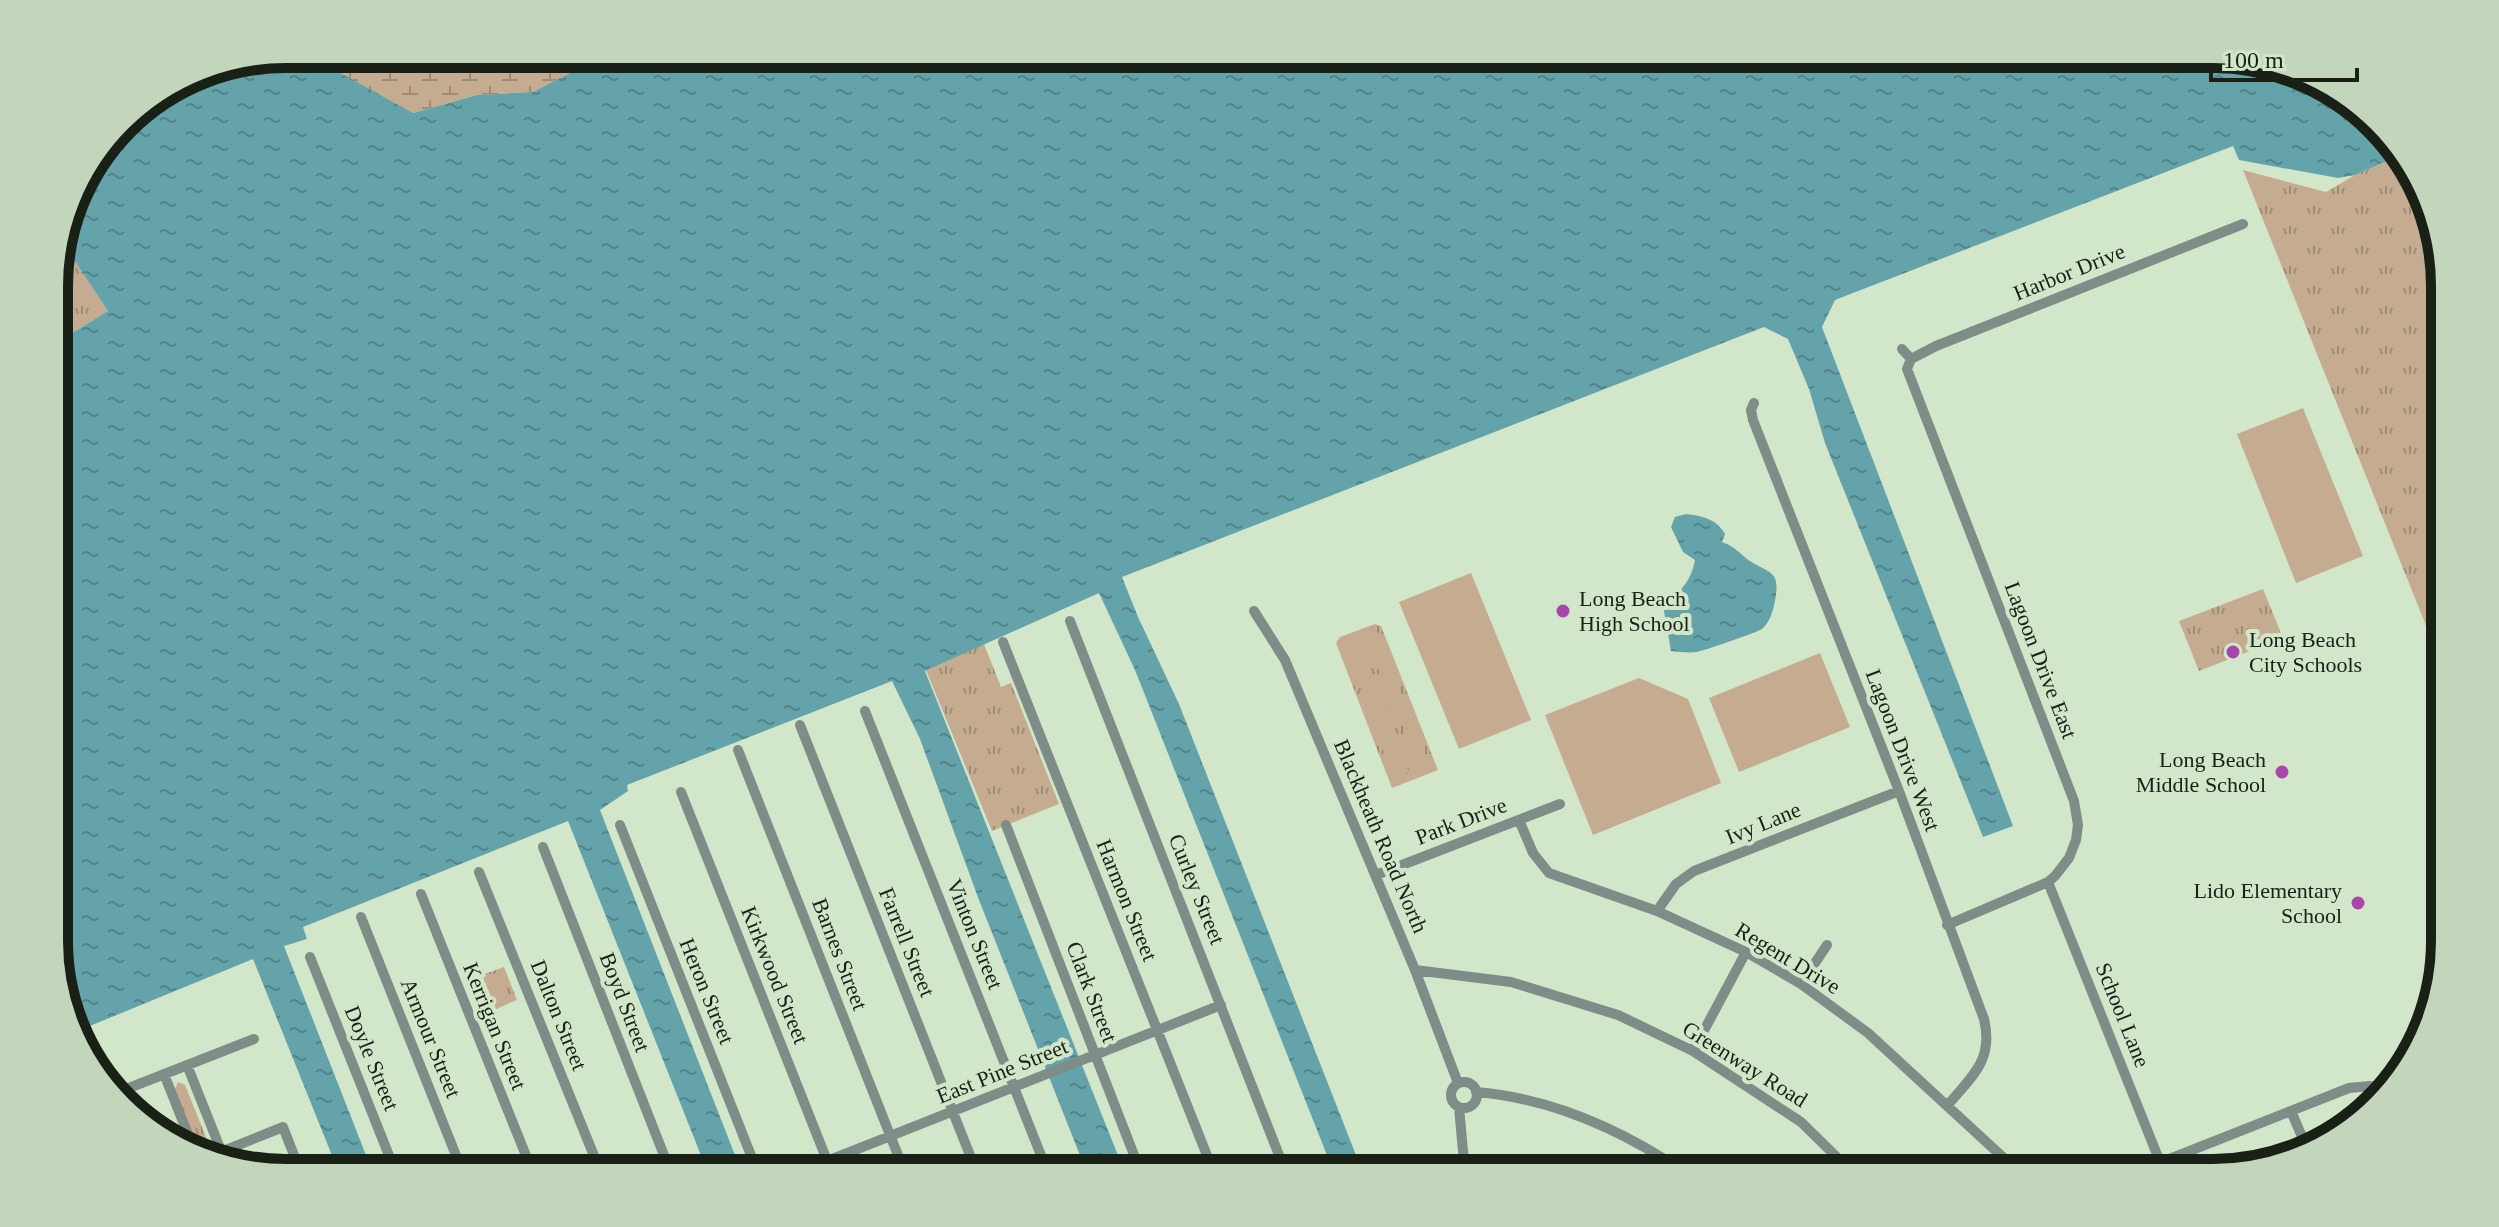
<svg xmlns="http://www.w3.org/2000/svg" width="2499" height="1227" viewBox="0 0 2499 1227" font-family="'Times New Roman',serif">
  <style>
    .grass { fill: url(#grass-tufts) }
    .wetland { fill: url(#wetland-marsh) }
    .pitch { fill: #c5ac91 }
    .water { fill: url(#water-ripples) }
    .lines { fill: none; stroke-linecap: round; stroke-linejoin: round }
    .street { stroke: #7e8d87; stroke-width: 10 }
    .poi-dot { fill: #a846ac; stroke: #d2e6ca; stroke-width: 3 }
    .labels { text-anchor: middle; dominant-baseline: central; stroke-width: 8; stroke-linejoin: round; paint-order: stroke }
    .street-label { font-size: 22px; fill: #192016; stroke: #d2e6ca }
    .poi-label { font-size: 22px; fill: #192016; stroke: #d2e6ca; text-anchor: start }
    .rim { fill: none; stroke: #192016; stroke-width: 10 }
  </style>
  <defs>
    <pattern id="grass-tufts" width="24" height="20" patternUnits="userSpaceOnUse" patternTransform="scale(2)"><rect width="24" height="20" fill="#c5ac91"/><path d="M3 7l-1-3M5 7V3M7 7l1-3M15 17l-1-3M17 17v-4M19 17l1-3" fill="none" stroke="#9f8c75"/></pattern>
    <pattern id="wetland-marsh" width="20" height="14" patternUnits="userSpaceOnUse" patternTransform="scale(2)"><rect width="20" height="14" fill="#c5ac91"/><path d="M1 5h8M5 5V1M11 12h8M15 12V8" fill="none" stroke="#9f8c75"/></pattern>
    <pattern id="water-ripples" width="26" height="14" patternUnits="userSpaceOnUse" patternTransform="scale(2)"><rect width="26" height="14" fill="#65a3ab"/><path d="M2 4q2-2 4 0t4 0M15 11q2-2 4 0t4 0" fill="none" stroke="#52848a"/></pattern>
  </defs>
  <rect width="100%" height="100%" fill="#d2e6ca"/>
  <!-- grass -->
  <path class="grass" d="M2403 154 2443 256 2444 681 2425 623 2243 170 2326 192 2355 175Z
    M62 242 108 311 64 338 55 340V271Z
    M2263 589 2283 638 2199 671 2179 621Z
    M1375 624 1381 626 1438 770 1392 788 1336 643 1340 637Z
    M984 644 1001 687 1011 683 1059 804 992 831 926 670Z
    M504 967 517 1000 496 1009 482 975Z
    M178 1082 185 1085 208 1142 197 1146 175 1089Z"/>
  <!-- wetland -->
  <path class="wetland" d="M286 54H607L533 92 477 95 413 113 339 72 242 63 162 94 198 72Z"/>
  <!-- pitch -->
  <path class="pitch" d="M2303 408 2363 556 2296 583 2237 434Z
    M1471 573 1531 720 1459 749 1399 602Z
    M1373 628 1375 633 1378 632 1390 664 1387 666 1389 671 1381 674 1379 669 1375 670 1363 638 1366 637 1364 632Z
    M1352 636 1354 641 1358 640 1370 672 1367 674 1369 679 1361 682 1359 677 1355 678 1343 646 1346 645 1344 639Z
    M1820 653 1850 727 1739 772 1709 698Z
    M1392 678 1394 683 1397 682 1409 714 1406 716 1408 721 1400 724 1398 719 1395 720 1382 688 1385 686 1383 681Z
    M1639 678 1688 699 1721 783 1593 835 1545 715Z
    M1372 686 1374 691 1377 690 1390 722 1387 723 1389 729 1380 732 1378 727 1375 728 1362 696 1365 694 1363 689Z
    M1411 727 1413 732H1416L1429 764 1426 765 1427 771 1419 774 1417 769 1414 770 1401 737 1404 736 1403 731Z
    M1391 735 1393 740H1396L1409 772 1406 773 1408 778 1400 781 1398 776 1394 777 1381 745 1385 744 1383 738Z"/>
  <!-- water -->
  <path class="water" d="M607 54H2213L2315 78 2403 154 2355 175 2338 178 2239 160 2233 146 1835 300 1822 327 2013 826 1983 837 1825 443 1809 389 1788 339 1764 327 1122 577 1138 617 1179 704 1363 1173H1334L1135 670 1099 593 925 671 1125 1173H1087L979 900 920 739 892 681 627 785 628 791 600 810 742 1173H708L568 821 303 927 307 939 284 946 373 1173H339L253 959 80 1030 56 972 55 340 64 338 108 311 62 242 78 183 133 112 162 94 242 63 339 72 413 113 477 95 533 92Z
    M1686 514C1702 516 1717 519 1725 534L1722 542C1737 547 1741 556 1753 563 1773 574 1780 573 1775 601 1773 611 1770 622 1762 629 1758 632 1703 651 1697 652 1688 653 1680 652 1671 651L1664 611 1666 601C1683 590 1691 580 1695 560L1683 552 1671 527 1675 517Z"/>
  <g class="lines">
    <!-- street -->
    <path class="street" d="M1902 349 1911 359 1907 369 2074 801 2078 825 2076 840 2069 858 2055 876 2048 882 1947 925
      M1911 359 1936 346 2243 224
      M1754 403 1751 410 1753 420 1899 791 1984 1019C1994 1060 1972 1076 1947 1106
      M1254 611 1285 660 1415 970 1458 1083
      M1070 621 1286 1173
      M1003 642 1214 1173
      M865 711 1048 1173
      M800 725 977 1173
      M738 750 905 1173
      M681 792 832 1173
      M1519 820 1533 853 1549 873 1657 911 1746 952 1801 984 1868 1033 2020 1173
      M620 825 758 1173
      M1006 825 1141 1173
      M543 847 671 1173
      M479 872 601 1173
      M1376 875 1560 804
      M2048 882 2160 1162
      M421 894 533 1173
      M1657 911 1676 884 1694 871 1899 791
      M361 917 463 1173
      M310 957 396 1173
      M1415 970 1511 982 1618 1015 1693 1051 1801 1122 1853 1173
      M1801 984 1827 945
      M1693 1051 1746 952
      M2403 1064 2406 1057
      M187 1065 224 1158
      M164 1074 195 1152
      M1451 1095a13 13 0 1 1 26 0a13 13 0 1 1-26 0Z
      M1476 1092C1551 1098 1624 1131 1686 1173
      M116 1093 254 1039
      M1459 1107 1465 1173
      M2291 1111 2306 1146
      M211 1156 283 1127 301 1173
      M797 1173 1221 1005
      M2134 1173 2349 1088 2370 1086 2382 1088"/>
  </g>
  <!-- markers -->
  <g class="poi-dot">
    <circle cx="1563" cy="611" r="8"/>
    <circle cx="2233" cy="652" r="8"/>
    <circle cx="2282" cy="772" r="8"/>
    <circle cx="2358" cy="903" r="8"/>
  </g>
  <g class="labels">
    <!-- street labels -->
    <g class="street-label">
      <text transform="translate(2069 272) rotate(-22)">Harbor Drive</text>
      <text transform="translate(2041 660) rotate(69)">Lagoon Drive East</text>
      <text transform="translate(1903 750) rotate(69)">Lagoon Drive West</text>
      <text transform="translate(1461 821) rotate(-21)">Park Drive</text>
      <text transform="translate(1763 823) rotate(-22)">Ivy Lane</text>
      <text transform="translate(1381 836) rotate(67)">Blackheath Road North</text>
      <text transform="translate(1197 889) rotate(68)">Curley Street</text>
      <text transform="translate(1127 900) rotate(68)">Harmon Street</text>
      <text transform="translate(975 934) rotate(68)">Vinton Street</text>
      <text transform="translate(907 942) rotate(68)">Farrell Street</text>
      <text transform="translate(840 954) rotate(69)">Barnes Street</text>
      <text transform="translate(1788 958) rotate(31)">Regent Drive</text>
      <text transform="translate(775 975) rotate(68)">Kirkwood Street</text>
      <text transform="translate(707 991) rotate(68)">Heron Street</text>
      <text transform="translate(1092 992) rotate(69)">Clark Street</text>
      <text transform="translate(625 1002) rotate(69)">Boyd Street</text>
      <text transform="translate(559 1015) rotate(68)">Dalton Street</text>
      <text transform="translate(2123 1015) rotate(68)">School Lane</text>
      <text transform="translate(495 1026) rotate(68)">Kerrigan Street</text>
      <text transform="translate(431 1038) rotate(68)">Armour Street</text>
      <text transform="translate(372 1058) rotate(68)">Doyle Street</text>
      <text transform="translate(1745 1064) rotate(32)">Greenway Road</text>
      <text transform="translate(1002 1071) rotate(-22)">East Pine Street</text>
    </g>
    <!-- poi labels -->
    <g class="poi-label">
      <text x="1579" y="598">Long Beach<tspan x="1579" dy="25">High School</tspan></text>
      <text x="2249" y="639">Long Beach<tspan x="2249" dy="25">City Schools</tspan></text>
      <text x="2266" y="759" text-anchor="end">Long Beach<tspan x="2266" dy="25">Middle School</tspan></text>
      <text x="2342" y="890" text-anchor="end">Lido Elementary<tspan x="2342" dy="25">School</tspan></text>
    </g>
  </g>
  <!-- crop -->
  <path d="M0 0H2499V1227H0ZM286 68H2213A218 218 0 0 1 2431 286V941A218 218 0 0 1 2213 1159H286A218 218 0 0 1 68 941V286A218 218 0 0 1 286 68Z" fill="#c3d6bc" fill-rule="evenodd"/>
  <path class="rim" d="M286 68H2213A218 218 0 0 1 2431 286V941A218 218 0 0 1 2213 1159H286A218 218 0 0 1 68 941V286A218 218 0 0 1 286 68Z"/>
  <!-- scale -->
  <path d="M2211 68v12h146v-12" fill="none" stroke="#192016" stroke-width="4"/>
  <text x="2223" y="68" font-size="24" fill="#192016" stroke="#d2e6ca" stroke-width="6" paint-order="stroke">100 m</text>
</svg>
